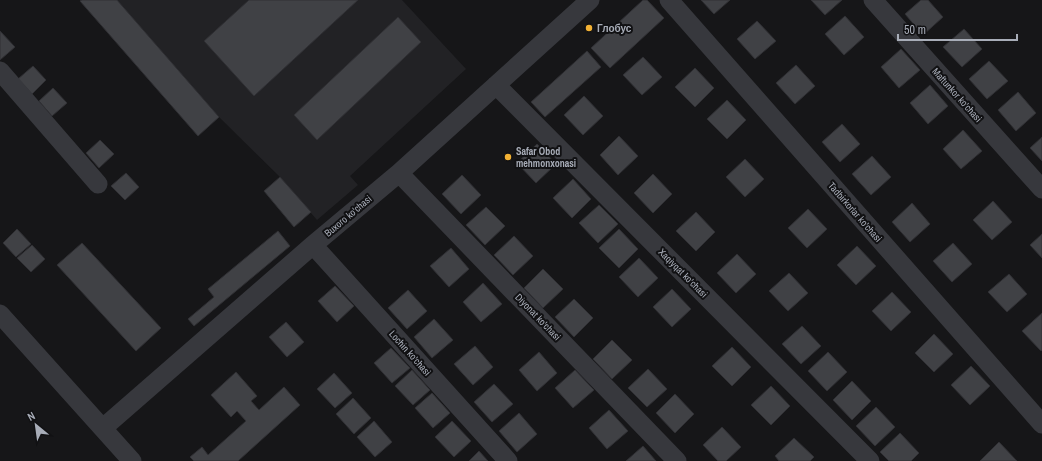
<svg xmlns="http://www.w3.org/2000/svg" width="1042" height="461" viewBox="0 0 1042 461" font-family="'Archivo Narrow',sans-serif">
  <style>
    .built { fill: #222225 }
    .building { fill: #404145; stroke: #303034 }
    .lines { fill: none; stroke-linecap: round; stroke-linejoin: round }
    .minor { stroke: #37383d; stroke-width: 19 }
    .poi-dot { fill: #f2b134; stroke: #111113; stroke-width: 1.5 }
    .labels { text-anchor: middle; dominant-baseline: central; stroke-width: 4; stroke-linejoin: round; paint-order: stroke }
    .poi-label { font-size: 10px; font-weight: bold; fill: #a8adb8; stroke: #111113; text-anchor: start }
    .street-label { font-size: 10px; fill: #a8adb8; stroke: #111113 }
  </style>
  <rect width="100%" height="100%" fill="#161618"/>
  <!-- built -->
  <path class="built" d="M117 0H402L466 69 350 176 358 185 317 220 280 177 219 117Z"/>
  <!-- building -->
  <path class="building" d="M82 0H117L219 117 198 136 80 1Z
    M249 0H358L254 96 204 41Z
    M643 0H647L664 18 610 68 591 48Z
    M701 0H730L714 14Z
    M811 0H842L825 15Z
    M921 0H928L943 17 923 35 905 14Z
    M845 16 864 37 844 55 825 34Z
    M398 17 421 42 317 140 294 115Z
    M757 21 776 41 755 59 737 39Z
    M964 29 982 49 962 67 943 47Z
    M0 31 15 47 0 60Z
    M901 49 920 70 899 88 881 67Z
    M587 51 601 67 545 117 531 102Z
    M643 57 662 77 642 95 623 75Z
    M989 61 1008 81 987 99 969 79Z
    M796 65 815 86 795 104 776 83Z
    M33 66 46 80 32 94 18 79Z
    M695 68 714 88 695 107 675 87Z
    M930 85 948 106 928 124 910 103Z
    M53 88 67 103 52 116 39 101Z
    M1018 92 1036 113 1016 131 998 110Z
    M584 96 603 116 583 135 564 115Z
    M727 100 746 120 727 139 707 119Z
    M842 124 860 144 840 162 822 142Z
    M963 130 982 151 961 169 943 149Z
    M619 136 638 156 618 175 600 155Z
    M1042 137V161L1030 148Z
    M100 140 114 154 99 168 86 153Z
    M537 144 556 164 536 183 517 163Z
    M872 156 891 177 871 195 852 174Z
    M745 159 764 179 745 197 726 177Z
    M126 173 139 187 125 200 111 186Z
    M653 174 672 194 653 213 634 193Z
    M462 175 481 195 461 214 442 194Z
    M280 177 311 212 294 227 264 191Z
    M573 179 591 199 572 218 553 198Z
    M993 201 1012 222 992 240 973 220Z
    M912 203 930 224 910 242 892 222Z
    M599 205 618 224 598 243 579 223Z
    M486 207 505 226 485 245 466 225Z
    M808 209 827 229 807 248 788 228Z
    M696 212 715 232 696 251 676 231Z
    M17 229 31 244 16 257 3 243Z
    M619 229 638 249 619 268 599 248Z
    M278 231 290 246 194 326 188 319 214 297 208 289Z
    M1042 234V258L1030 245Z
    M514 236 533 256 513 275 494 255Z
    M82 243 161 328 136 351 57 265Z
    M953 243 972 264 952 282 933 261Z
    M32 245 45 259 31 272 17 258Z
    M857 246 876 266 856 285 837 265Z
    M451 248 469 269 449 287 430 266Z
    M737 254 756 274 736 293 717 273Z
    M639 258 658 278 638 297 619 277Z
    M543 269 563 289 543 308 524 288Z
    M789 273 808 293 788 311 769 291Z
    M1009 274 1027 294 1007 312 988 292Z
    M483 283 502 304 481 322 463 302Z
    M335 286 354 306 337 322 318 301Z
    M672 289 691 309 672 327 653 307Z
    M408 290 427 311 407 329 388 308Z
    M892 292 911 312 891 331 872 311Z
    M574 299 593 318 574 337 555 317Z
    M1042 313V350L1041 351 1022 331Z
    M434 319 453 340 432 358 414 337Z
    M286 322 304 342 287 357 269 337Z
    M802 326 821 346 801 364 782 344Z
    M934 334 953 354 934 372 915 353Z
    M612 340 632 360 612 379 593 359Z
    M475 346 493 367 473 385 454 364Z
    M732 347 751 367 732 386 712 366Z
    M391 348 410 368 392 383 374 363Z
    M539 352 557 373 537 391 519 370Z
    M828 352 847 372 827 391 808 371Z
    M971 366 990 386 970 405 951 385Z
    M648 369 667 389 647 407 628 388Z
    M412 370 430 390 413 405 395 386Z
    M575 370 594 390 573 408 555 388Z
    M236 372 257 396 251 401 259 410 284 387 300 405 238 461H194L190 457 202 447 208 455 246 421 237 411 231 417 211 395Z
    M334 373 352 393 335 408 317 389Z
    M852 381 871 401 852 420 833 400Z
    M494 384 513 404 492 422 474 402Z
    M771 386 790 406 771 425 751 405Z
    M432 393 450 413 433 428 415 408Z
    M675 394 694 414 675 433 656 413Z
    M353 398 371 418 354 434 336 414Z
    M876 407 895 427 875 446 856 426Z
    M609 410 628 431 607 449 589 428Z
    M519 413 537 434 517 452 499 431Z
    M374 421 392 442 375 457 357 437Z
    M452 421 471 441 454 457 435 437Z
    M722 427 741 447 726 461H718L703 445Z
    M900 433 919 453 911 461H889L880 452Z
    M794 438 814 457 810 461H779L775 456Z
    M999 442 1017 461H980Z
    M643 446 656 461H626Z
    M479 451 488 461H469Z"/>
  <g class="lines">
    <!-- minor -->
    <path class="minor" d="M669 0 1042 424
      M873 0 1042 189
      M0 71 98 184
      M496 85 870 461
      M399 173 677 461
      M313 245 508 461
      M0 314 132 461
      M103 428 313 245 399 173 590 0"/>
  </g>
  <!-- markers -->
  <g class="poi-dot">
    <circle cx="589" cy="28" r="4"/>
    <circle cx="508" cy="157" r="4"/>
  </g>
  <g class="labels">
    <!-- poi labels -->
    <g class="poi-label">
      <text x="597" y="28">Глобус</text>
      <text x="516" y="151">Safar Obod<tspan x="516" dy="12">mehmonxonasi</tspan></text>
    </g>
    <!-- street labels -->
    <g class="street-label">
      <text transform="translate(957 95) rotate(48)">Maftunkor ko'chasi</text>
      <text transform="translate(855 212) rotate(49)">Tadbirkorlar ko'chasi</text>
      <text transform="translate(348 216) rotate(-40)">Buxoro ko'chasi</text>
      <text transform="translate(683 273) rotate(45)">Xaqiyqat ko'chasi</text>
      <text transform="translate(538 317) rotate(46)">Diyonat ko'chasi</text>
      <text transform="translate(410 353) rotate(48)">Lochin ko'chasi</text>
    </g>
  </g>
  <!-- north arrow -->
  <g transform="translate(36 425) rotate(331)" stroke="#111113" stroke-width="3" paint-order="stroke">
  <path d="M0-3L7 15L0 10L-7 15Z" fill="#a8adb8"/>
  <text y="-6" font-size="11" font-weight="bold" text-anchor="middle" fill="#a8adb8">N</text>
  </g>
  <!-- scale -->
  <path d="M898 34v6h119v-6" fill="none" stroke="#a8adb8" stroke-width="2"/>
  <text x="904" y="34" font-size="12" fill="#a8adb8" stroke="#111113" stroke-width="3" paint-order="stroke">50 m</text>
</svg>
